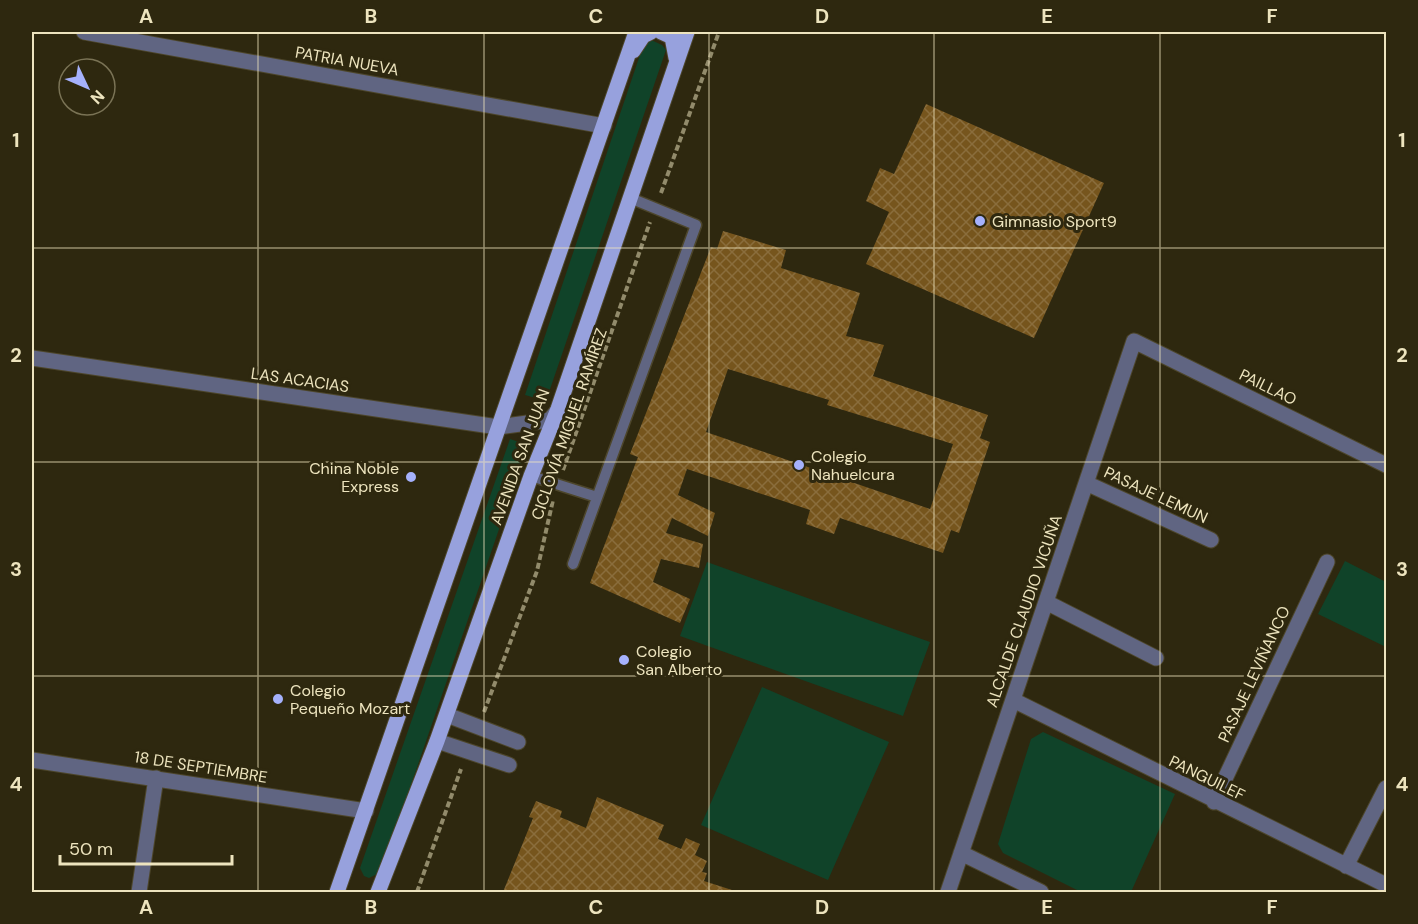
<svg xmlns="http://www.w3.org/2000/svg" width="1418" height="924" viewBox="0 0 1418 924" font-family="'DM Sans',sans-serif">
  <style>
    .green { fill: #104329 }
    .building { fill: url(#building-cross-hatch); fill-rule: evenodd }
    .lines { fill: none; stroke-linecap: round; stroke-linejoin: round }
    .lane-casing { stroke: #4d462b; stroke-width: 13 }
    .street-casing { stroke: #4d462b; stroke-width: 17 }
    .primary-casing { stroke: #4d462b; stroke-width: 17 }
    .path { stroke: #928b6b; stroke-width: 4; stroke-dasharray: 6 3; stroke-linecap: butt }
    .lane { stroke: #606582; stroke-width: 10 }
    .street { stroke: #606582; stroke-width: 15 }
    .primary { stroke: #97a1dd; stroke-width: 15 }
    .grid { fill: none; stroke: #ede4be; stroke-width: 1.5; stroke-opacity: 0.55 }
    .poi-dot { fill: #a5b1fc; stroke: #2e280f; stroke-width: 2 }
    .labels { text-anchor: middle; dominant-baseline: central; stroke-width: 6; stroke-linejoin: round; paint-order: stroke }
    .street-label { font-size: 16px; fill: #ede4be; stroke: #2e280f }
    .poi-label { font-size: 16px; fill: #ede4be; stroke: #2e280f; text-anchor: start }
    .neatline { fill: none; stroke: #ede4be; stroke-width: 2 }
    .grid-label { font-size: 20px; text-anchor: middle; font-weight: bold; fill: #ede4be }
  </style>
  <defs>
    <pattern id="building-cross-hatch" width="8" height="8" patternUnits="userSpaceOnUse" patternTransform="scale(1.5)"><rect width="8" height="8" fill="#76551d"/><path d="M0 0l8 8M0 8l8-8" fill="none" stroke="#8a6d3c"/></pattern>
  </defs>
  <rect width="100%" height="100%" fill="#2e280f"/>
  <!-- green -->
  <path class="green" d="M649 39 662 45 666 50 546 401 525 395 644 43Z
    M510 439 528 445 381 872 369 878 364 876 360 868Z
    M1345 561 1386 582V647L1318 614Z
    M707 562 930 642 903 716 680 636Z
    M762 687 889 742 828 880 701 825Z
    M1043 732 1175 794 1131 892H1081L1003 853 998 844 1031 739Z"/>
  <!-- building -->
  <path class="building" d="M926 104 1104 183 1034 338 866 264 889 212 866 201 880 168 894 174Z
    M723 231 786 250 781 268 860 293 846 336 884 345 873 376 988 415 980 438 990 442 959 533 951 530 943 553 840 518 834 534 806 524 810 510 687 469 678 495 715 513 708 536 672 518 666 533 703 544 699 568 661 559 653 582 690 599 680 623 590 583 638 457 630 454 711 247 717 249ZM728 369 829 400 827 405 953 444 930 509 706 432Z
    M597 797 664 825 658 839 681 849 686 838 700 844 695 855 707 861 702 872 707 873 704 881 735 891 734 892H503L533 818 529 817 536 801 562 811 560 817 586 828Z"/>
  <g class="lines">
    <defs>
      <path id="lane" d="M531 476 597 497
        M573 564 696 225 630 198"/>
      <path id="street" d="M84 32 604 126
        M32 358 498 427 550 420 558 410
        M1086 483 1211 540
        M1046 602 1156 658
        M1013 700 1386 885
        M447 715 518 742
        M437 741 509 765
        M32 760 366 811
        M1214 802 1327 562
        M961 853 1041 892
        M1346 866 1386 788
        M139 892 156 778
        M948 892 1134 341 1386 465"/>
      <path id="primary" d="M661 32 672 37 676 58
        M633 51 643 36 651 32
        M337 892 636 32
        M378 892 437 741 531 476 558 409 687 32"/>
    </defs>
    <!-- lane casing -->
    <use href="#lane" class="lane-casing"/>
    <!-- street casing -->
    <use href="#street" class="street-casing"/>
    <!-- primary casing -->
    <use href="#primary" class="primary-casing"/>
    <!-- path -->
    <path class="path" d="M661 193 719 32
      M563 470 650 222
      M484 712 537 571 553 500
      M417 892 461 769"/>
    <!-- lane -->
    <use href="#lane" class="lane"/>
    <!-- street -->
    <use href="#street" class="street"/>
    <!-- primary -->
    <use href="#primary" class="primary"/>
  </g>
  <!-- grid -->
  <path class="grid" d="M258 32V892M484 32V892M709 32V892M934 32V892M1160 32V892M32 248H1386M32 462H1386M32 676H1386"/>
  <!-- markers -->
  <g class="poi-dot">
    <circle cx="980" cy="221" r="6"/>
    <circle cx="799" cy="465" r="6"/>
    <circle cx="411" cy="477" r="6"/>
    <circle cx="624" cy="660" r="6"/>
    <circle cx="278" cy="699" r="6"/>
  </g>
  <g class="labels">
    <!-- street labels -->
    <g class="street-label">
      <text transform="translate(347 61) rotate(10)">PATRIA NUEVA</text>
      <text transform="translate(300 380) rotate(8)">LAS ACACIAS</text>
      <text transform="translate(1268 387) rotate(26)">PAILLAO</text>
      <text transform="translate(569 424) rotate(-71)">CICLOVÍA MIGUEL RAMÍREZ</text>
      <text transform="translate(520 457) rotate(-70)">AVENIDA SAN JUAN</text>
      <text transform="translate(1156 495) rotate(25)">PASAJE LEMUN</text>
      <text transform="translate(1024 611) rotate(-71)">ALCALDE CLAUDIO VICUÑA</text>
      <text transform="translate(1254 674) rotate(-65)">PASAJE LEVIÑANCO</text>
      <text transform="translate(201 767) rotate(9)">18 DE SEPTIEMBRE</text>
      <text transform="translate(1207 778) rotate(26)">PANGUILEF</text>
    </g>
    <!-- poi labels -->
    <g class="poi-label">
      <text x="992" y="221">Gimnasio Sport9</text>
      <text x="811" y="456">Colegio<tspan x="811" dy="18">Nahuelcura</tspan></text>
      <text x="399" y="468" text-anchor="end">China Noble<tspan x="399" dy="18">Express</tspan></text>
      <text x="636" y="651">Colegio<tspan x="636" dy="18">San Alberto</tspan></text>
      <text x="290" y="690">Colegio<tspan x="290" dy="18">Pequeño Mozart</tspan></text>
    </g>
  </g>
  <!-- border -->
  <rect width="1418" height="924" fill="none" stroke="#2e280f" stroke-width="66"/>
  <!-- north arrow -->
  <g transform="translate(87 87) rotate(134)"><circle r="28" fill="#2e280f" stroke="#7a7355" stroke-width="1.5"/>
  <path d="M0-4.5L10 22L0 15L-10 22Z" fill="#a5b1fc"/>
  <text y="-9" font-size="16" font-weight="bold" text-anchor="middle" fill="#ede4be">N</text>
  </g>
  <!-- scale -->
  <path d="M60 855v9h172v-9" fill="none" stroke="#ede4be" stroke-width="3"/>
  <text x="69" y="855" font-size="18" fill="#ede4be" stroke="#2e280f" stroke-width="4.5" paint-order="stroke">50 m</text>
  <rect x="33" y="33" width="1352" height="858" class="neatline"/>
  <g class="grid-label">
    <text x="146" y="23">A</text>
    <text x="371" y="23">B</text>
    <text x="596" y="23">C</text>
    <text x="822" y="23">D</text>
    <text x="1047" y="23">E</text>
    <text x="1272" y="23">F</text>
    <text x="16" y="147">1</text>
    <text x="1402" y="147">1</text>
    <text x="16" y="362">2</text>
    <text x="1402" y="362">2</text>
    <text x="16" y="576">3</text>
    <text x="1402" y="576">3</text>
    <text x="16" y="791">4</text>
    <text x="1402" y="791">4</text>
    <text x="146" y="914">A</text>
    <text x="371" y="914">B</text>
    <text x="596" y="914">C</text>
    <text x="822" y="914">D</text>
    <text x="1047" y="914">E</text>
    <text x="1272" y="914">F</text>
  </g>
</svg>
